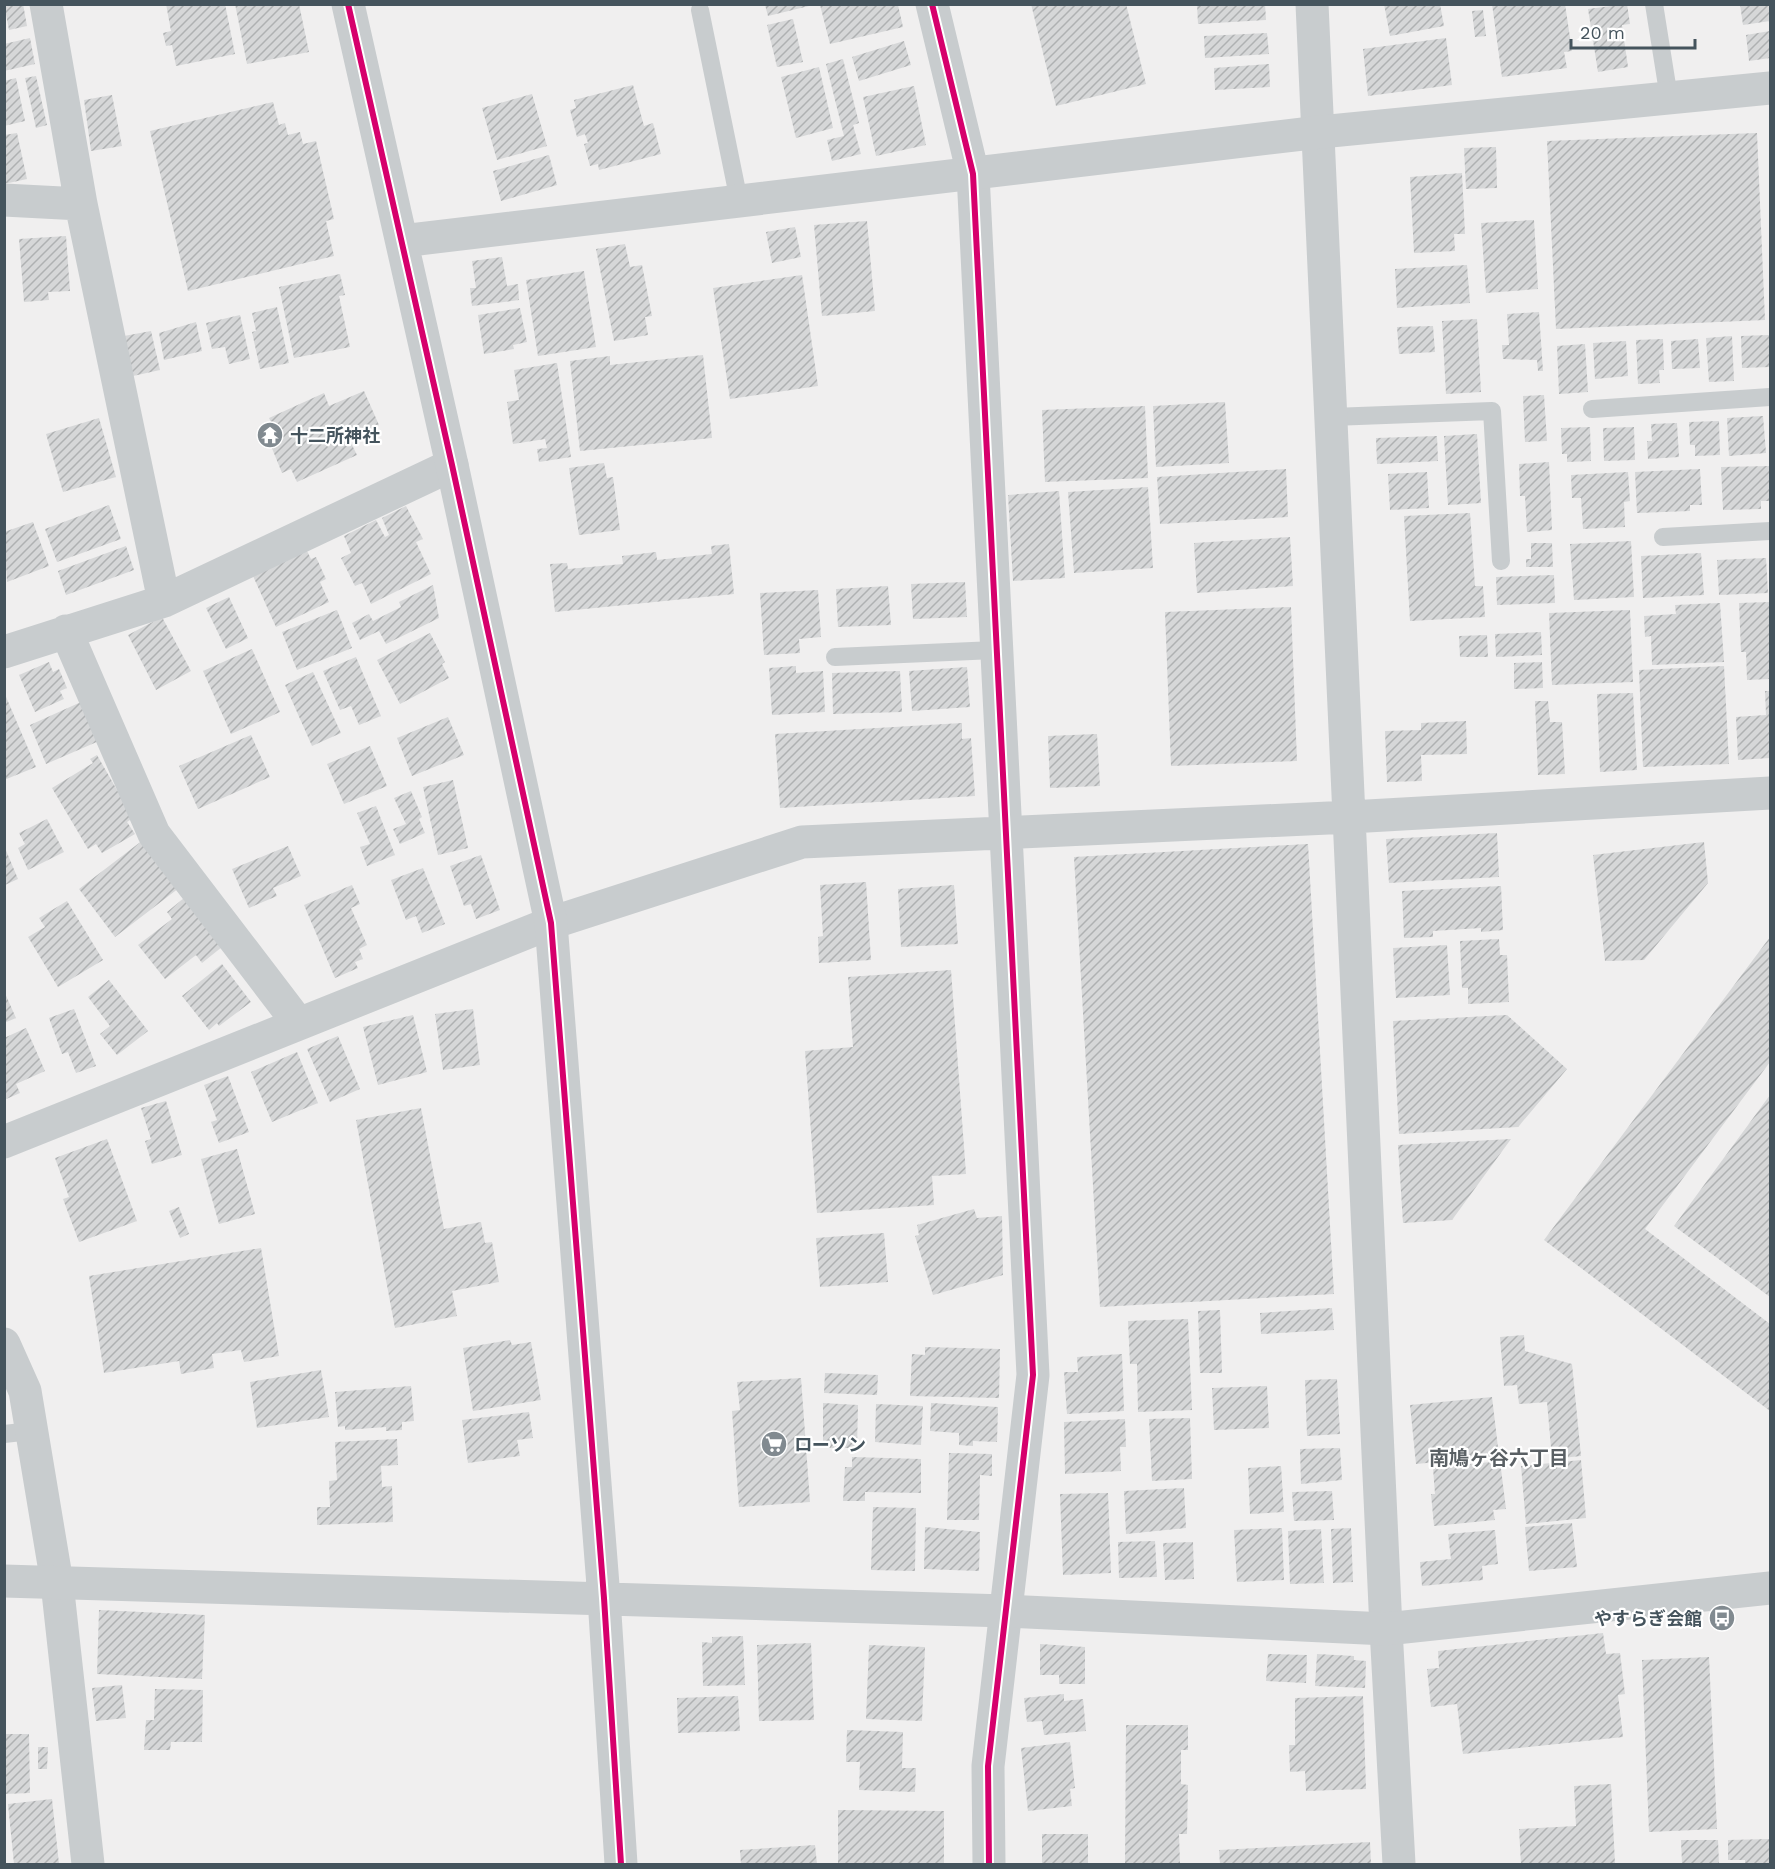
<svg xmlns="http://www.w3.org/2000/svg" width="1775" height="1869" viewBox="0 0 1775 1869" font-family="'Work Sans','Noto Sans JP',sans-serif">
  <style>
    .building { fill: url(#building-hatch) }
    .lines { fill: none; stroke-linecap: round; stroke-linejoin: round }
    .service { stroke: #c8ccce; stroke-width: 18 }
    .minor { stroke: #c8ccce; stroke-width: 33 }
    .tertiary { stroke: #c8ccce; stroke-width: 33 }
    .cycleway-casing { stroke: #fff; stroke-width: 10 }
    .cycleway { stroke: #d6006c; stroke-width: 6 }
    .labels { text-anchor: middle; dominant-baseline: central; stroke-width: 4.5; stroke-linejoin: round; paint-order: stroke }
    .poi-label { font-size: 18px; font-weight: bold; fill: #45545d; stroke: #fff; text-anchor: start }
    .neighbourhood-label { font-size: 20px; font-weight: bold; fill: #5a6064; stroke: #fff }
  </style>
  <defs>
    <pattern id="building-hatch" width="6" height="6" patternUnits="userSpaceOnUse" patternTransform="scale(1.5)"><rect width="6" height="6" fill="#d6d7d8"/><path d="M-1 1l2-2M0 6l6-6M5 7l2-2" fill="none" stroke="#afb1b2"/></pattern>
  </defs>
  <rect width="100%" height="100%" fill="#f0efef"/>
  <!-- building -->
  <path class="building" d="M4 4H23L27 26 9 30Z
    M166 4H225L235 54 176 66 172 45 166 46 163 33 171 31Z
    M235 4H299L309 52 247 64Z
    M1031 4H1126L1146 84 1056 106Z
    M1197 4H1265L1266 20 1198 24Z
    M1384 4H1440L1444 26 1390 36Z
    M1492 4H1565L1572 51 1564 52 1567 68 1502 77Z
    M1627 4 1630 24 1622 25 1628 67 1598 72 1588 9Z
    M1740 4H1770V21L1743 25Z
    M765 5H808L809 6 768 16Z
    M820 5H898L903 27 830 44Z
    M1483 10 1486 36 1475 37 1472 11Z
    M793 19 803 62 777 67 767 25Z
    M1770 31V58L1749 61 1746 35Z
    M1267 33 1269 54 1205 58 1204 36Z
    M30 38 35 64 4 71V44Z
    M1446 38 1452 85 1368 96 1363 49Z
    M904 41 911 65 859 81 852 57Z
    M843 59 859 123 853 125 861 154 832 161 827 140 844 136 826 64Z
    M1269 64 1270 87 1215 90 1214 68Z
    M819 67 833 128 796 138 781 77Z
    M36 76 47 125 36 128 25 78Z
    M16 78 25 121 4 126V81Z
    M633 85 644 126 653 123 661 154 599 170 598 164 590 166 584 144 588 143 585 134 577 137 570 110 576 108 574 100Z
    M914 86 926 145 876 156 863 97Z
    M532 94 547 146 497 160 482 108Z
    M112 95 122 146 91 151 84 100Z
    M273 102 279 125 285 123 288 135 300 132 303 144 316 141 334 219 326 221 334 256 188 291 150 131Z
    M17 133 27 179 4 184V135Z
    M1757 133 1765 320 1556 329 1547 141Z
    M1496 147 1497 188 1466 189 1464 148Z
    M549 155 557 185 501 201 493 171Z
    M1462 173 1465 234H1454L1455 251 1414 253 1410 177Z
    M1534 220 1538 289 1486 293 1481 223Z
    M867 221 875 311 822 316 814 225Z
    M795 227 801 257 772 263 766 232Z
    M66 236 70 291 48 292 49 300 24 302 19 239Z
    M625 244 630 267 642 265 652 316 645 317 648 335 614 341 596 249Z
    M502 257 507 286 518 284 519 300 472 306 470 288H476L472 261Z
    M1467 265 1470 303 1397 308 1395 269Z
    M584 271 596 347 538 356 526 280Z
    M340 274 345 295 339 296 350 347 294 358 279 287Z
    M802 275 818 386 730 399 713 288Z
    M277 307 289 363 260 369 252 332 256 331 252 313Z
    M520 308 527 342 513 345 514 349 484 354 478 315Z
    M1539 312 1543 371H1538L1537 360 1503 359 1502 345H1509L1507 314Z
    M240 315 250 359 229 364 225 347 212 349 206 323Z
    M1477 319 1481 392 1446 394 1442 321Z
    M196 322 202 351 164 360 159 333Z
    M1433 326 1435 352 1399 354 1397 327Z
    M151 331 160 370 133 376 124 336Z
    M1769 335 1770 367 1742 368 1741 336Z
    M1732 336 1734 381 1709 382 1706 338Z
    M1663 339 1664 370H1659L1660 383 1638 384 1636 340Z
    M1698 339 1700 368 1672 369 1671 341Z
    M1626 341 1628 376 1595 379 1593 343Z
    M1585 344 1588 392 1559 394 1557 346Z
    M703 355 712 438 580 451 570 361 610 356V365Z
    M557 363 571 457 539 462 537 449 547 448 545 439 513 444 507 402 519 400 514 370Z
    M364 391 379 425 349 439 357 455 297 482 291 469 282 473 267 436 276 432 269 418 324 393 329 406Z
    M1544 395 1547 441 1525 442 1523 396Z
    M1225 402 1229 463 1156 467 1153 406Z
    M1145 406 1148 478 1045 482 1042 410Z
    M1763 416 1766 453 1729 456 1727 418Z
    M99 418 116 477 63 492 46 434Z
    M1719 421 1720 455 1695 456V445H1690L1689 422Z
    M1677 423 1679 457 1648 459 1647 441H1652L1651 424Z
    M1590 427 1591 461 1567 462V454H1562L1561 428Z
    M1634 427 1635 460 1604 461 1603 428Z
    M1477 434 1481 503 1448 505 1444 436Z
    M1437 436 1438 461 1377 464 1376 438Z
    M1549 462 1552 530 1527 532 1525 496H1520L1519 464Z
    M604 463 607 478 613 477 620 530 579 535 569 468Z
    M1770 466V501H1761V509L1723 510 1721 467Z
    M1286 469 1288 517 1160 524 1157 477Z
    M1700 469 1702 505H1690V511L1637 513 1635 472Z
    M1427 472 1429 508 1390 510 1388 474Z
    M1628 472 1630 501 1624 502 1625 527 1583 529 1581 498H1572L1571 475Z
    M1148 487 1153 568 1074 573 1068 492Z
    M1059 491 1065 578 1013 581 1008 495Z
    M109 505 121 539 57 562 45 529Z
    M406 506 423 539 416 542 431 574 371 604 362 583 355 586 341 558 351 553 344 536 376 520 385 537 389 535 382 518Z
    M1470 513 1475 586H1483L1485 617 1410 621 1404 516Z
    M33 522 49 566 7 582 4 532Z
    M1290 537 1293 586 1197 593 1194 543Z
    M1631 541 1634 597 1574 600 1570 544Z
    M1531 543H1552L1553 567H1526V559H1531Z
    M729 544 734 594 555 612 550 564 567 563 568 569 623 564 622 556 656 552 657 560 712 554 711 546Z
    M126 546 134 570 66 595 58 571Z
    M307 551 311 559 316 557 326 579 320 582 329 602 276 627 253 576Z
    M1701 553 1704 595 1643 598 1641 556Z
    M1766 558 1768 593 1719 595 1717 560Z
    M1554 575 1555 603 1497 605 1496 577Z
    M965 582 967 617 913 619 911 584Z
    M433 585 439 618 386 644 379 631 360 640 352 623 369 614 373 621 401 607 399 602Z
    M888 586 891 625 838 627 836 589Z
    M818 590 821 637 799 639 800 653 764 655 760 593Z
    M229 597 248 638 226 649 206 608Z
    M1770 602V679L1747 680 1746 652H1741L1739 603Z
    M1720 603 1724 662 1652 665 1651 636 1645 637 1644 616 1676 614 1675 605Z
    M1291 607 1297 761 1171 766 1165 612Z
    M337 610 352 648 297 670 282 632Z
    M1630 610 1633 682 1552 685 1549 613Z
    M162 617 191 671 156 690 128 635Z
    M1541 632 1542 655 1496 657 1495 634Z
    M430 633 445 662 442 664 449 678 400 704 377 660Z
    M1487 635 1488 657H1460L1459 636Z
    M252 649 280 712 231 734 203 671Z
    M356 657 381 716 359 725 351 706 340 710 323 671Z
    M49 662 53 672 59 669 67 688 60 691 64 699 35 712 19 675Z
    M1542 662 1543 688 1514 689V663Z
    M796 666V673L823 671 825 712 772 715 769 668Z
    M1724 666 1729 764 1643 767 1639 670Z
    M967 667 970 707 912 711 909 671Z
    M900 671 902 712 833 714 832 673Z
    M313 672 341 733 312 746 285 685Z
    M1765 691H1770V758L1738 760 1736 717 1766 715Z
    M4 692 36 767 4 780Z
    M1633 693 1637 770 1600 772 1597 694Z
    M1535 701H1548L1550 722H1562L1565 774 1538 775Z
    M81 702 99 741 46 764 30 725Z
    M448 717 464 755 412 776 397 738Z
    M1466 721 1467 754 1421 755 1422 781 1387 782 1385 731 1421 730V723Z
    M962 723V739L971 738 975 796 780 808 775 734Z
    M1097 734 1100 786 1050 788 1048 736Z
    M251 735 270 777 198 809 179 766Z
    M370 746 387 786 344 804 327 764Z
    M97 755 133 818 127 822 135 834 102 853 96 844 88 849 52 788 93 763 90 759Z
    M453 780 468 848 438 855 423 787Z
    M411 791 422 817 419 819 425 833 400 844 393 829 406 824 394 798Z
    M376 806 395 855 367 866 360 847 370 844 357 813Z
    M47 819 64 852 28 870 18 848 25 844 19 833Z
    M1497 833 1499 877 1389 883 1386 839Z
    M143 840 179 888 115 937 79 889Z
    M1704 842 1708 883 1644 960 1605 961 1593 855Z
    M1308 844 1334 1294 1100 1307 1074 857Z
    M288 846 301 876 273 888 277 896 249 908 232 869Z
    M5 848 18 879 5 885Z
    M481 855 500 910 476 919 471 904 464 906 450 866Z
    M423 868 445 924 422 933 416 916 406 920 391 880Z
    M866 882 871 960 819 963 818 937 823 936 820 885Z
    M352 885 360 904 351 908 367 945 359 949 363 959 355 962 358 968 335 978 304 905Z
    M954 885 958 944 901 947 898 889Z
    M1501 886 1503 930 1481 932V928L1433 931V937L1404 938 1402 891Z
    M184 898 222 947 202 963 196 955 165 979 138 945 172 919 167 912Z
    M67 901 103 960 58 987 28 937 45 927 39 918Z
    M1770 937V1062L1645 1229 1770 1324V1411L1544 1240Z
    M1499 939 1500 955H1507L1509 1002 1468 1004V988H1462L1460 941Z
    M1447 945 1450 995 1396 998 1393 948Z
    M222 964 251 1002 219 1026 217 1023 209 1030 182 996Z
    M951 970 966 1174 932 1176 934 1205 817 1213 805 1051 853 1047 848 977Z
    M109 980 148 1031 117 1055 100 1034 110 1026 88 997Z
    M4 991 16 1018 4 1023Z
    M74 1009 96 1066 76 1073 68 1052 62 1054 49 1018Z
    M473 1009 480 1065 443 1070 435 1014Z
    M413 1015 427 1072 378 1085 363 1027Z
    M1507 1015 1567 1069 1518 1127 1399 1134 1393 1021Z
    M26 1028 45 1071 16 1084 20 1093 4 1100V1038Z
    M338 1036 360 1089 330 1102 307 1049Z
    M297 1052 318 1103 272 1122 251 1072Z
    M228 1076 249 1132 219 1143 211 1122 217 1120 204 1085Z
    M1770 1095V1297L1674 1226Z
    M166 1101 182 1155 152 1164 145 1141 151 1139 141 1108Z
    M421 1108 444 1229 481 1222 485 1243 492 1242 499 1282 452 1291 457 1316 395 1328 356 1120Z
    M107 1139 137 1221 79 1242 63 1199 69 1197 55 1158Z
    M1511 1139 1452 1220 1403 1223 1398 1145Z
    M237 1149 255 1214 219 1224 201 1159Z
    M179 1207 189 1234 180 1238 169 1211Z
    M974 1209 977 1218 1002 1216 1003 1275 933 1295 915 1236 919 1235 917 1225Z
    M884 1233 888 1282 820 1287 816 1238Z
    M261 1248 279 1356 244 1362 241 1350 212 1354 214 1368 181 1374 179 1361 104 1373 89 1276Z
    M1332 1308 1334 1330 1261 1334 1260 1313Z
    M1220 1310 1222 1373H1200L1198 1311Z
    M1188 1319 1192 1410 1138 1412 1137 1364H1130L1128 1321Z
    M1524 1335 1525 1351 1572 1364 1581 1456 1552 1459 1547 1402 1519 1404 1517 1385 1504 1386 1500 1337Z
    M510 1340 512 1345 531 1342 541 1400 473 1411 463 1348Z
    M925 1347 1000 1349 999 1398 910 1396 912 1354 925 1355Z
    M1122 1354 1124 1411 1067 1414 1064 1372H1078L1077 1357Z
    M321 1370 329 1417 257 1428 250 1382Z
    M825 1373 878 1375 877 1395 824 1393Z
    M801 1378 810 1502 739 1507 732 1411 740 1410 737 1382Z
    M1337 1379 1340 1434 1307 1436 1305 1380Z
    M411 1386 414 1421 402 1422V1430L386 1431V1427L345 1430V1426L338 1427 335 1392Z
    M1267 1386 1269 1428 1214 1430 1212 1388Z
    M1492 1397 1499 1456 1416 1464 1410 1405Z
    M823 1403 858 1405 857 1448H823Z
    M931 1403 998 1407 997 1442 973 1441V1446L959 1445V1433L930 1431Z
    M876 1404 923 1406 921 1445 875 1442Z
    M529 1412 533 1438 517 1440 520 1456 468 1463 462 1420Z
    M1190 1418 1192 1479 1152 1481 1149 1419Z
    M1125 1419 1126 1447H1120L1121 1471 1065 1474 1064 1422Z
    M397 1439 398 1465 381 1466 382 1487 392 1486 393 1522 317 1525V1507H330L329 1481 337 1480 335 1442Z
    M1340 1448 1342 1480 1301 1484 1300 1449Z
    M949 1453 992 1454V1476L980 1475 979 1520H947Z
    M852 1457 921 1459V1493L865 1492V1501H843L845 1467H852Z
    M1581 1460 1586 1518 1526 1524 1521 1466Z
    M1500 1461 1506 1509 1493 1510 1495 1520 1434 1526 1431 1494H1435L1433 1468Z
    M1281 1466 1284 1512 1250 1514 1248 1468Z
    M1184 1488 1186 1528 1126 1534 1124 1491Z
    M1332 1491 1334 1520 1294 1521 1292 1492Z
    M1108 1493 1111 1573 1063 1575 1060 1494Z
    M873 1507 916 1508 915 1571 871 1570Z
    M1572 1523 1577 1567 1529 1571 1525 1527Z
    M925 1527 980 1532 979 1571 924 1569Z
    M1282 1528 1284 1580 1237 1582 1234 1530Z
    M1351 1528 1353 1582 1333 1583 1331 1529Z
    M1321 1529 1324 1583 1290 1584 1288 1531Z
    M1495 1530 1498 1564 1482 1566 1483 1580 1422 1586 1420 1562 1451 1559 1448 1534Z
    M1155 1541 1157 1577 1119 1578 1118 1542Z
    M1193 1542 1194 1579 1165 1580 1163 1543Z
    M99 1610 205 1615 202 1679 97 1674Z
    M1603 1633 1606 1654 1620 1653 1625 1694 1618 1695 1623 1737 1463 1754 1457 1704 1431 1707 1427 1669 1439 1668 1438 1651Z
    M743 1636 745 1685 703 1686 702 1642 712 1643V1637Z
    M811 1643 814 1720 759 1721 757 1645Z
    M1040 1644 1085 1647V1684H1059V1675H1040Z
    M869 1645 925 1647 922 1721 866 1719Z
    M1268 1654 1307 1655 1306 1683 1266 1681Z
    M1317 1654 1354 1656V1660L1366 1661 1365 1688 1315 1686Z
    M1709 1657 1717 1829 1649 1832 1642 1660Z
    M122 1685 126 1718 96 1721 92 1688Z
    M155 1689 203 1690 202 1742H171L170 1750H144L146 1720H154Z
    M1064 1694V1701L1083 1699 1086 1731 1044 1735 1042 1721 1027 1722 1024 1698Z
    M738 1696 740 1731 678 1733 677 1698Z
    M1363 1696 1366 1789 1306 1791 1305 1771 1290 1772 1289 1745H1295V1698Z
    M1126 1725H1188V1750H1181V1784L1188 1785 1187 1834H1179L1180 1864H1125Z
    M847 1730 903 1732 902 1768H916L915 1792 859 1790 860 1762H846Z
    M4 1734H29L30 1793 4 1794Z
    M1070 1742 1075 1788 1070 1789 1072 1806 1028 1811 1021 1748Z
    M38 1747H48L47 1769H38Z
    M1611 1784 1615 1864H1521L1519 1829 1576 1826 1574 1786Z
    M52 1799 59 1864H14L8 1804Z
    M838 1810 944 1811V1864H838Z
    M1042 1834H1088V1864H1042Z
    M1770 1839V1864H1745V1860H1728V1840Z
    M1681 1840H1718L1719 1864H1682Z
    M1370 1842 1371 1864H1220L1219 1850Z
    M815 1845 817 1864H741L740 1850Z"/>
  <g class="lines">
    <!-- service -->
    <path class="service" d="M1654 4 1669 98
      M700 10 739 201
      M1592 409 1770 397
      M1332 417 1492 411 1501 561
      M1663 537 1770 531
      M835 657 995 650
      M4 1434 31 1431"/>
    <!-- minor -->
    <path class="minor" d="M46 4 81 204 164 601
      M932 4 973 174 1033 1375 988 1766 989 1864
      M1312 4 1386 1629 1399 1864
      M4 200 81 204
      M66 631 154 834 299 1024
      M4 652 164 601 452 465
      M4 1142 551 923 802 842 1350 817 1770 793
      M4 1344 25 1391 57 1583 88 1864"/>
    <!-- tertiary -->
    <path class="tertiary" d="M348 4 452 465 551 923 604 1598 621 1864
      M402 241 1320 132 1770 88
      M4 1581 1006 1611 1386 1629 1770 1588"/>
    <defs>
      <path id="cycleway" d="M348 4 452 465 551 923 604 1598 621 1864
        M932 4 973 174 1033 1375 988 1766 989 1864"/>
    </defs>
    <!-- cycleway casing -->
    <use href="#cycleway" class="cycleway-casing"/>
    <!-- cycleway -->
    <use href="#cycleway" class="cycleway"/>
  </g>
  <!-- icons -->
  <defs>
    <symbol id="temple-disc" viewBox="-11 -11 22 22"><circle r="9.5" fill="#818a90" stroke="#fff"/><path d="M0-6L5-2H3V0L6.5 2.5H4V6H1.5V3h-3V6H-4V2.5H-6.5L-3 0V-2H-5Z" fill="#fff"/></symbol>
    <symbol id="supermarket-disc" viewBox="-11 -11 22 22"><circle r="9.5" fill="#818a90" stroke="#fff"/><path d="M-6-5.5h2.5l.6 2H6L4.5 2H-2.5L-4.4-4H-6ZM-1.5 3.2a1.3 1.3 0 1 0 .1 0ZM3 3.2a1.3 1.3 0 1 0 .1 0Z" fill="#fff"/></symbol>
    <symbol id="bus-disc" viewBox="-11 -11 22 22"><circle r="9.5" fill="#818a90" stroke="#fff"/><path d="M-5-6H5V4H4V6H2V4H-2V6H-4V4H-5ZM-3.5-4V0h7V-4ZM-3.5 1.2v1.5H-2V1.2ZM2 1.2v1.5H3.5V1.2Z" fill="#fff"/></symbol>
  </defs>
  <g fill-rule="evenodd">
    <use href="#temple-disc" x="255" y="420" width="30" height="30"/>
    <use href="#supermarket-disc" x="759" y="1429" width="30" height="30"/>
    <use href="#bus-disc" x="1707" y="1603" width="30" height="30"/>
  </g>
  <g class="labels">
    <!-- poi labels -->
    <g class="poi-label">
      <text x="290" y="435">十二所神社</text>
      <text x="794" y="1444">ローソン</text>
      <text x="1702" y="1618" text-anchor="end">やすらぎ会館</text>
    </g>
    <!-- neighbourhood labels -->
    <g class="neighbourhood-label">
      <text x="1499" y="1458">南鳩ヶ谷六丁目</text>
    </g>
  </g>
  <!-- border -->
  <rect width="1775" height="1869" fill="none" stroke="#45545d" stroke-width="12"/>
  <!-- scale -->
  <path d="M1571 39v9h124v-9" fill="none" stroke="#45545d" stroke-width="3"/>
  <text x="1580" y="39" font-size="18" fill="#45545d" stroke="#ffffff" stroke-width="4.5" paint-order="stroke">20 m</text>
</svg>
